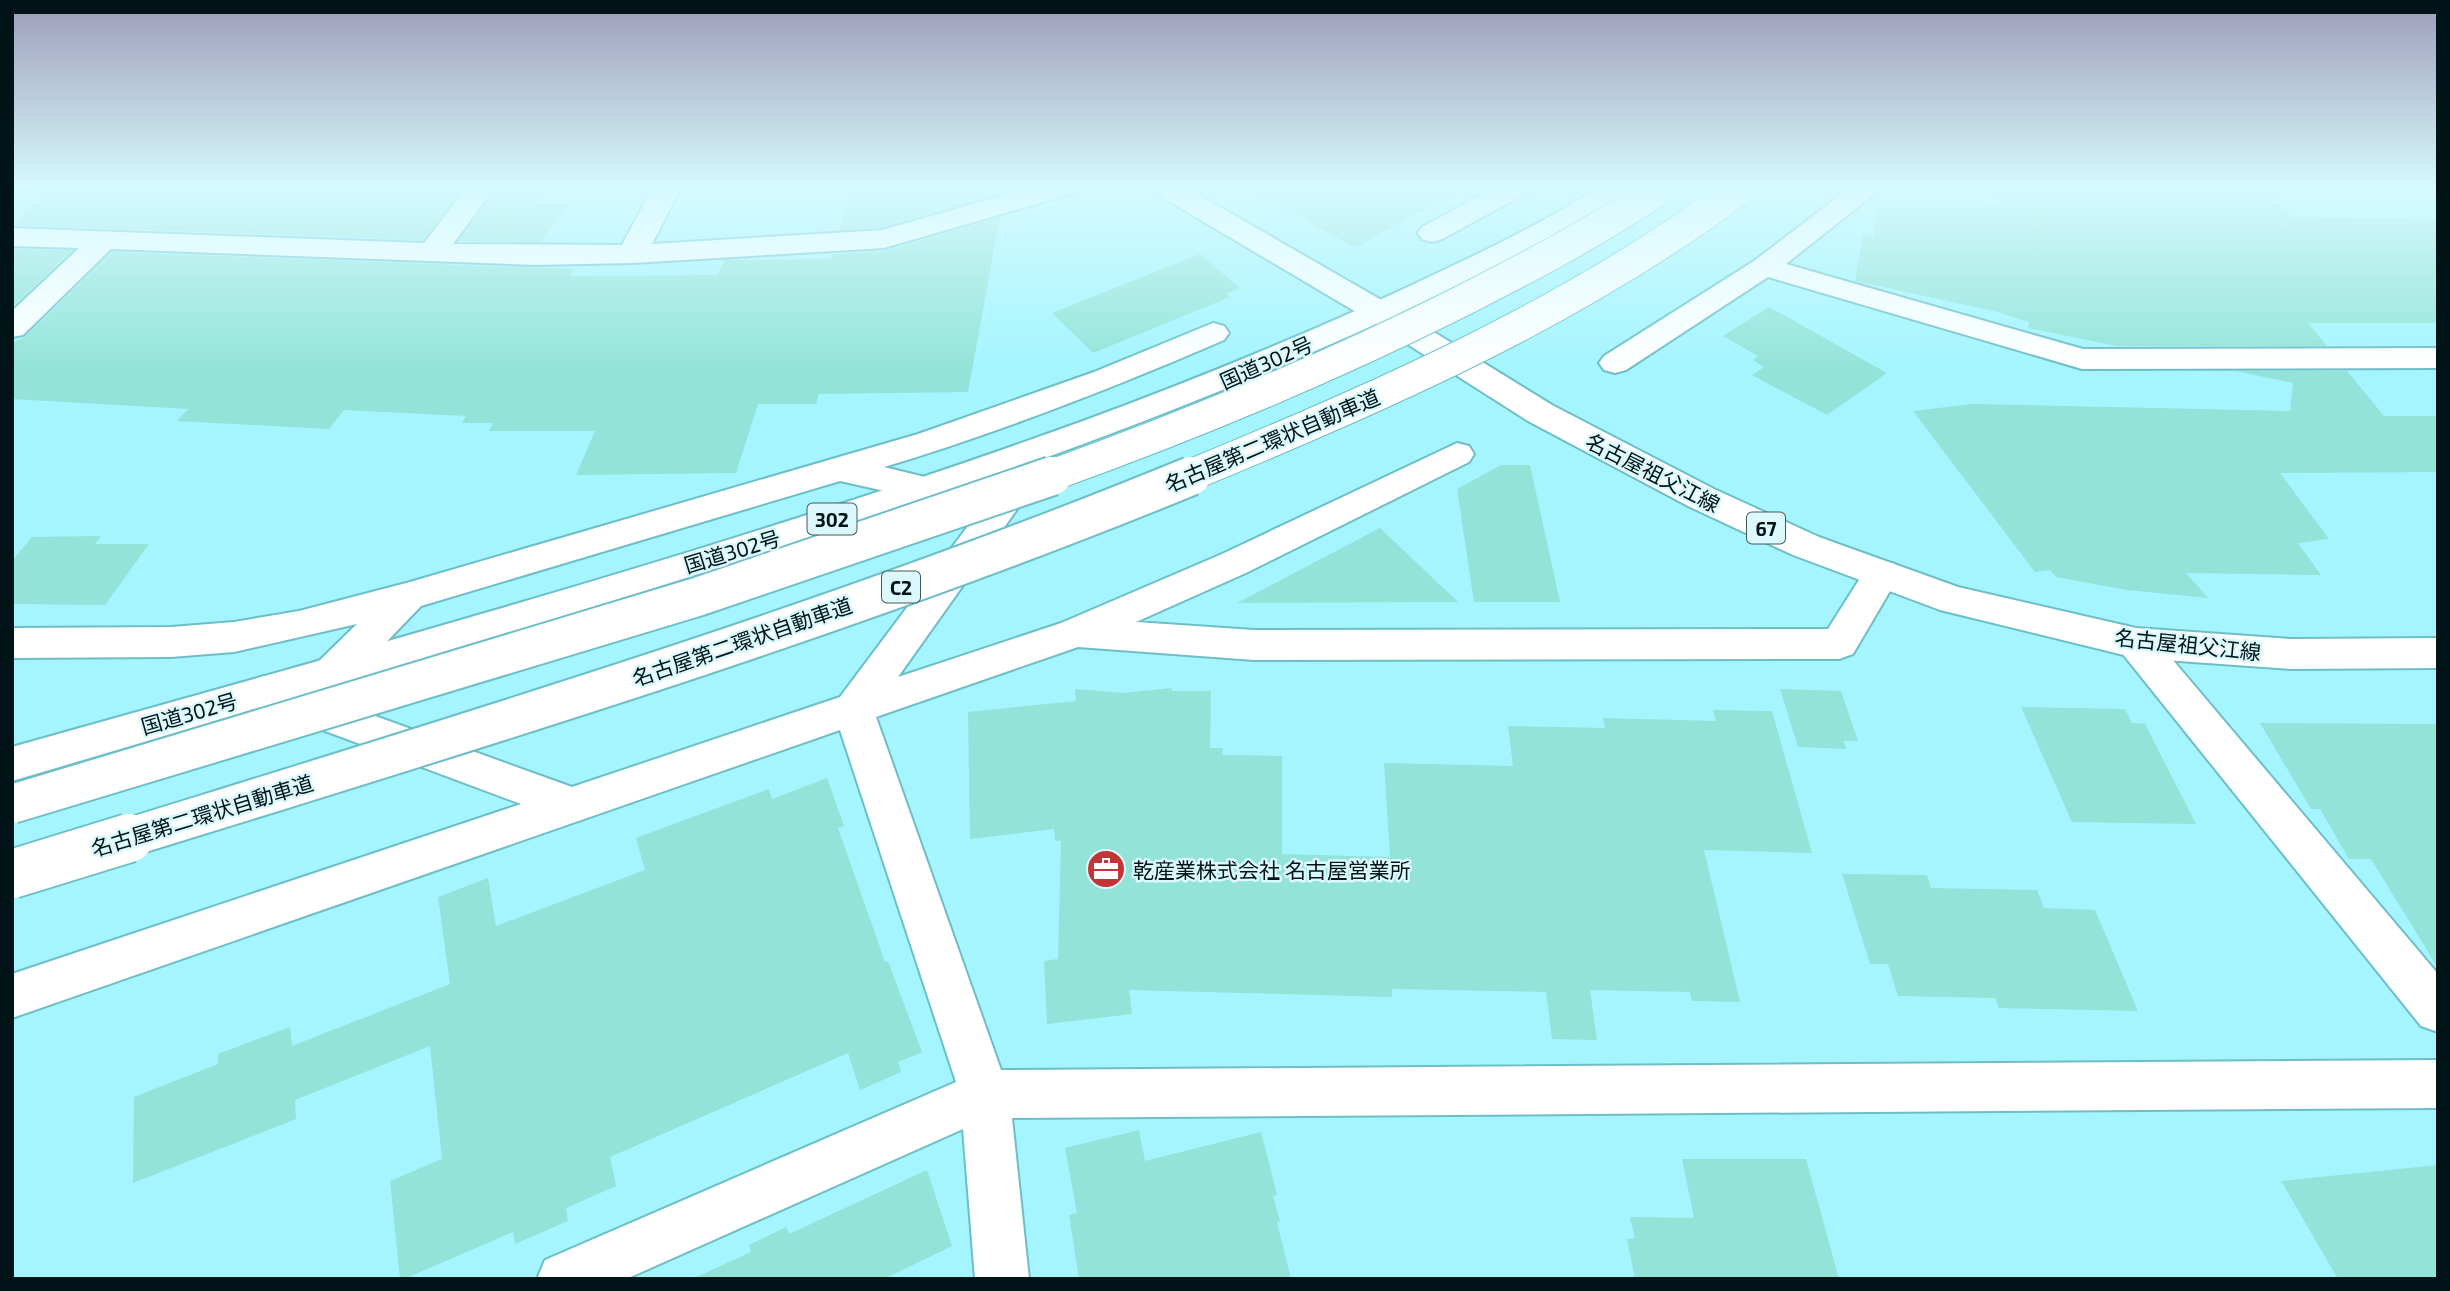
<svg xmlns="http://www.w3.org/2000/svg" width="2450" height="1291" viewBox="0 0 2450 1291" font-family="'Exo 2','Noto Sans JP',sans-serif">
  <style>
    .building { fill: #93e3d8 }
    .lines { fill: none; stroke-linecap: round; stroke-linejoin: round }
    .minor-casing { stroke: #6dbec7; stroke-width: 4 }
    .primary-casing { stroke: #6dbec7; stroke-width: 4 }
    .trunk-casing { stroke: #6dbec7; stroke-width: 4 }
    .minor { fill: #fff; fill-rule: evenodd }
    .primary { fill: #fff; fill-rule: evenodd }
    .trunk { fill: #fff; fill-rule: evenodd }
    .motorway-bridge-far2-casing { stroke: #6dbec7; stroke-width: 33; stroke-linecap: butt }
    .motorway-bridge-far1-casing { stroke: #6dbec7; stroke-width: 42; stroke-linecap: butt }
    .motorway-bridge-casing { stroke: #6dbec7; stroke-width: 52; stroke-linecap: butt }
    .motorway-bridge-far2 { stroke: #fff; stroke-width: 31 }
    .motorway-bridge-far1 { stroke: #fff; stroke-width: 38 }
    .motorway-bridge { stroke: #fff; stroke-width: 48 }
    .labels { text-anchor: middle; dominant-baseline: central; stroke-width: 5; stroke-linejoin: round; paint-order: stroke }
    .shield { fill: #dbf9fd; stroke: #42585b; stroke-width: 2 }
    .shield-label { font-size: 19px; font-weight: bold; fill: #001316 }
    .street-label { font-size: 21px; fill: #001316; stroke: #dbf9fd }
    .poi-label { font-size: 21px; fill: #001316; stroke: #dbf9fd; text-anchor: start }
  </style>
  <rect width="100%" height="100%" fill="#a4f5ff"/>
  <!-- building -->
  <path class="building" d="M55 187H464L423 240 12 225Z
    M497 187H548L537 201 569 203 541 242 458 241Z
    M852 187H984L993 196 882 227 839 230Z
    M1246 187H1462L1355 248Z
    M1997 198H2274L2291 217 2438 219V323H2308L2327 346H2117L2028 328 2029 322 1994 311 1855 281 1863 234 1873 237 1877 208 2003 207Z
    M1000 217 968 392 819 394 816 404H758L736 473 576 475 595 431H489L493 423H462L466 416 344 410 329 429 177 421 188 409 12 399V343L25 337 112 252 574 269 570 276 718 275 724 260 831 259 832 254 885 251Z
    M12 249 73 250 12 307Z
    M1200 254 1240 288 1226 294 1230 297 1093 353 1052 313Z
    M1769 307 1887 373 1827 415 1752 375 1764 367 1753 360 1758 356 1723 336Z
    M2236 371H2347L2384 416H2438V472L2280 473 2329 539 2298 543 2321 575 2186 573 2208 598 2127 590 2056 577 2050 570 2035 572 1913 411 1973 404 2290 411 2293 383Z
    M1501 465H1530L1560 602H1474L1457 489Z
    M1380 528 1458 602 1237 603Z
    M101 536 95 544H149L105 605 12 604V561L32 537Z
    M1171 688 1172 691H1211L1210 748H1223L1222 755 1282 756V854L1390 857 1384 763 1513 766 1508 726 1605 728 1603 718 1716 721 1713 710 1772 711 1812 853 1704 850 1740 1002 1692 1001 1690 992 1590 990 1597 1040 1552 1039 1546 992 1392 989V997L1129 990 1132 1014 1047 1024 1044 961 1058 959 1061 841H1055L1054 829 970 839 968 712 1076 701 1075 689 1124 693Z
    M1780 689 1841 691 1858 741H1843L1846 749 1798 747Z
    M2021 707 2125 709 2132 723 2145 724 2196 824 2072 822Z
    M2260 723 2438 724V968L2371 859H2349L2320 809H2311Z
    M827 778 844 826 838 828 885 962 888 961 922 1052 898 1062 901 1072 860 1090 848 1053 610 1157 616 1186 566 1208 568 1221 515 1244 513 1232 404 1279H400L390 1181 442 1159 430 1046 295 1100 296 1119 133 1183 134 1097 218 1064V1054L290 1027 292 1046 450 984 438 897 488 878 496 926 645 870 636 838 769 789 772 799Z
    M1842 874 1927 875 1931 888 2037 890 2044 908 2095 910 2138 1011 1999 1008 1995 998 1898 996 1888 964H1870Z
    M1139 1130 1145 1161 1261 1132 1277 1195 1273 1196 1280 1221 1277 1222 1291 1279H1079L1069 1215 1077 1213 1065 1148Z
    M1682 1159H1806L1839 1279H1635L1627 1239 1635 1238 1630 1217 1694 1218Z
    M2438 1165V1279H2338L2281 1181Z
    M927 1170 952 1246 884 1279H692L751 1252 749 1245 786 1227 789 1234Z"/>
  <g class="lines">
    <defs>
      <path id="minor" d="M467 187H495L453 244 622 245 653 187H681L652 244 882 230 1033 187H1078L1074 193 884 248 632 263 536 265 111 249 23 335 12 337V311L79 248 12 246V228L424 243Z
        M1496 187H1531L1527 193 1442 239 1432 242 1422 239 1418 233 1422 227Z
        M1851 187H1883L1786 264 2083 349 2438 348V368L2082 369 1768 277 1626 370 1615 373 1604 370 1599 363 1604 356 1754 261Z
        M1213 323 1224 326 1229 333 1224 340C1113 388 1000 432 884 467L937 480 942 488 937 496 925 500 840 481 421 606 347 683 333 687 319 683 313 672 319 661 357 624 234 652 171 657 12 658V628L171 627 234 622 299 611 410 582 918 434 1094 372Z
        M1457 443 1469 446 1474 454 1469 462 1248 572 1136 622 1254 630 1828 629 1869 564 1882 561 1895 564 1900 574 1853 654 1839 659 1254 660 1078 647 876 717 1001 1070 2438 1060V1108L1012 1118 1029 1279H975L963 1129 626 1279H537L545 1260 956 1082 840 730 12 1018V974L521 804 250 703 244 692 250 681 264 676 278 681 572 787 840 697 1013 466 1025 462 1037 466 1042 474 898 677 1061 623 1222 554Z
        M2136 628 2150 633 2438 974V1032L2421 1026 2122 653 2117 643 2122 633Z"/>
      <path id="primary" d="M1151 187H1185L1390 305 1552 405 1714 489 1819 537 1958 587 2136 628 2290 639 2438 638V668L2290 669 2136 658 1940 610 1793 555 1690 507 1528 421 1368 319 1155 193Z"/>
      <path id="trunk" d="M1600 187H1633C1622 200 1605 208 1590 217 1541 247 1488 271 1436 296 1189 414 931 501 670 583 452 651 232 716 12 781V747C371 646 732 548 1083 421 1194 380 1304 335 1412 285 1476 255 1540 225 1600 187Z"/>
    </defs>
    <!-- minor casing -->
    <use href="#minor" class="minor-casing"/>
    <!-- primary casing -->
    <use href="#primary" class="primary-casing"/>
    <!-- trunk casing -->
    <use href="#trunk" class="trunk-casing"/>
    <!-- minor -->
    <use href="#minor" class="minor"/>
    <!-- primary -->
    <use href="#primary" class="primary"/>
    <!-- trunk -->
    <use href="#trunk" class="trunk"/>
    <defs>
      <path id="motorway-bridge-far2" d="M1047 477C1186 427 1322 371 1454 305 1525 269 1596 232 1662 187
        M1186 477C1379 398 1575 312 1742 187"/>
      <path id="motorway-bridge-far1" d="M12 804 697 597 1052 476
        M124 839C482 728 843 619 1191 476"/>
      <path id="motorway-bridge" d="M12 874 129 838"/>
    </defs>
    <!-- motorway-bridge-far2 casing -->
    <use href="#motorway-bridge-far2" class="motorway-bridge-far2-casing"/>
    <!-- motorway-bridge-far1 casing -->
    <use href="#motorway-bridge-far1" class="motorway-bridge-far1-casing"/>
    <!-- motorway-bridge casing -->
    <use href="#motorway-bridge" class="motorway-bridge-casing"/>
    <!-- motorway-bridge-far2 -->
    <use href="#motorway-bridge-far2" class="motorway-bridge-far2"/>
    <!-- motorway-bridge-far1 -->
    <use href="#motorway-bridge-far1" class="motorway-bridge-far1"/>
    <!-- motorway-bridge -->
    <use href="#motorway-bridge" class="motorway-bridge"/>
  </g>
  <!-- sky -->
  <linearGradient id="sky" x2="0" y2="1"><stop stop-color="#9d9cb8"/><stop offset="0.51" stop-color="#d6faff"/><stop offset="1" stop-color="#d6faff" stop-opacity="0"/></linearGradient>
  <rect width="2450" height="368" fill="url(#sky)"/>
  <!-- icons -->
  <defs>
    <symbol id="office-disc" viewBox="-11 -11 22 22"><circle r="9.5" fill="#c33436" stroke="#dbf9fd"/><path d="M-6-3h4V-5.5h4V-3h4V5H-6ZM-1-4.5V-3h2v-1.5ZM-6 0V1H6V0Z" fill="#fff"/></symbol>
  </defs>
  <g fill-rule="evenodd">
    <use href="#office-disc" x="1084" y="847" width="44" height="44"/>
  </g>
  <g class="labels">
    <!-- shield labels -->
    <g class="shield">
      <rect x="807.5" y="503.5" width="49" height="31" rx="5"/>
      <rect x="1747" y="512.5" width="38" height="31" rx="5"/>
      <rect x="882" y="571.5" width="38" height="31" rx="5"/>
    </g>
    <g class="shield-label">
      <text x="832" y="519">302</text>
      <text x="1766" y="528">67</text>
      <text x="901" y="587">C2</text>
    </g>
    <!-- street labels -->
    <g class="street-label">
      <text transform="translate(1266 362) rotate(-24)">国道302号</text>
      <text transform="translate(1272 440) rotate(-23)">名古屋第二環状自動車道</text>
      <text transform="translate(1653 472) rotate(27)">名古屋祖父江線</text>
      <text transform="translate(732 551) rotate(-17)">国道302号</text>
      <text transform="translate(742 641) rotate(-19)">名古屋第二環状自動車道</text>
      <text transform="translate(2188 644) rotate(6)">名古屋祖父江線</text>
      <text transform="translate(189 713) rotate(-16)">国道302号</text>
      <text transform="translate(202 815) rotate(-17)">名古屋第二環状自動車道</text>
    </g>
    <!-- poi labels -->
    <g class="poi-label">
      <text x="1133" y="869">乾産業株式会社 名古屋営業所</text>
    </g>
  </g>
  <!-- border -->
  <rect width="2450" height="1291" fill="none" stroke="#001316" stroke-width="28"/>
</svg>
